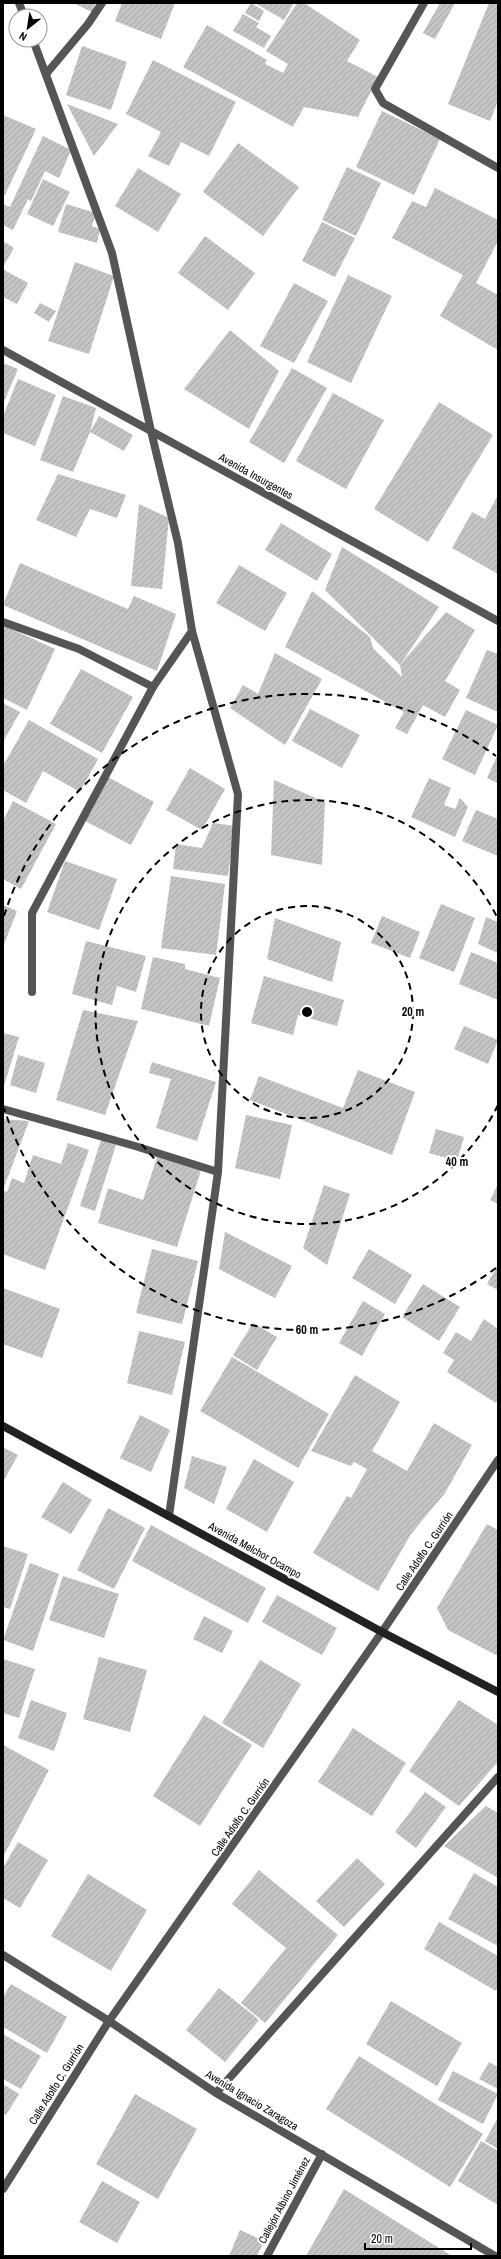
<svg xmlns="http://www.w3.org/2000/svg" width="501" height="2259" viewBox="0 0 501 2259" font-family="'Archivo Narrow',sans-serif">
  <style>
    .building { fill: url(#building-hatch) }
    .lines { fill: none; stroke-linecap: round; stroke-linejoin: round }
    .service { stroke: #555; stroke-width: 8 }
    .minor { stroke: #555; stroke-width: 8 }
    .secondary { stroke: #222; stroke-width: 8 }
    .ring { fill: none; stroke: #000; stroke-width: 2; stroke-dasharray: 7 5 }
    .labels { text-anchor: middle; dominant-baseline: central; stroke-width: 4; stroke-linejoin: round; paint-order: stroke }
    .street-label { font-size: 11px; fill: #000; stroke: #fff }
    .centre { fill: #000; stroke: #fff; stroke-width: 2 }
    .ring-label { font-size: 12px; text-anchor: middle; font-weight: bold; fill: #000; stroke: #fff; stroke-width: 4; stroke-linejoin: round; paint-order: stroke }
  </style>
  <defs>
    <pattern id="building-hatch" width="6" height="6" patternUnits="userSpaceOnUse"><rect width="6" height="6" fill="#c4c4c4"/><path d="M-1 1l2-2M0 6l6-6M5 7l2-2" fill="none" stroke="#a7a7a7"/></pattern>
  </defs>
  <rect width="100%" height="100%" fill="#fff"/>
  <!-- building -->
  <path class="building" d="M73 3H96L92 12Z
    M122 3H175L161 39 115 21Z
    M251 3 264 11 259 21 245 13Z
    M255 3H294L284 20Z
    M297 3H304L360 40 347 61 378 77 358 117 304 107 293 127 183 67 207 25 267 60 265 64 283 73 288 64 266 51Z
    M440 3H455L435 39 423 33Z
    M489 3H498V101L490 121 448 104Z
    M243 14 259 23 256 27 271 36 264 48 233 31Z
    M82 46 127 62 111 110 66 95Z
    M153 60 236 102 209 156 181 142 169 166 148 156 161 132 126 114Z
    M67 104 118 124 94 156Z
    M382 111 440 139 414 195 356 167Z
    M3 115 36 129 5 195 3 194Z
    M43 136 71 150 59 178 45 171 31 201 28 199 13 230 3 225V204L10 207Z
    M238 143 299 187 263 236 203 192Z
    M347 167 381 183 356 236 322 220Z
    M138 168 181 194 158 232 115 206Z
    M43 179 70 192 53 226 27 214Z
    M435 188 498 220V241L476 283 498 295V350L440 316 463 275 392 238 412 201 426 207Z
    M66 204 96 213 92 226 100 229 97 243 58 232Z
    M322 222 355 238 335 277 302 261Z
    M205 236 255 273 228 310 178 273Z
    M3 241 14 248 3 267Z
    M75 262 114 276 89 354 48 341Z
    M4 270 28 283 17 304 3 297Z
    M348 275 392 296 351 383 307 362Z
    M294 283 328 301 294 363 260 346Z
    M40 303 56 311 49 322 34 313Z
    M230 330 279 371 249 429 184 389Z
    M3 363 18 369 3 404Z
    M292 368 327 388 284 463 249 442Z
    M18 379 56 395 35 446 3 433V416Z
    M333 393 384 420 346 489 296 461Z
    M63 396 96 408 90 432 99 416 133 435 124 451 90 432 73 472 40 460Z
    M439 402 493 435 428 542 374 509Z
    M58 474 126 495 117 518 90 509 76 537 36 520Z
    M497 497H498V574L452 548 472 512 485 519Z
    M139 504 169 518 162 589 131 586Z
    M281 523 332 554 317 581 265 550Z
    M342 547 439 607 400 665 325 590Z
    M20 563 128 609 134 596 176 614 157 671 3 605Z
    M239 565 287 593 265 631 216 603Z
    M312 591 370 637 373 648 402 677 400 665 446 612 475 630 445 681 460 690 445 717 423 705 407 734 395 728 404 712 285 647Z
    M5 626 55 649 27 710 3 698V631Z
    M487 650 498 654V712L466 698Z
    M275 653 322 679 285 745 230 708 243 685 258 694Z
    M81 669 133 697 102 753 50 724Z
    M3 703 20 712 3 742Z
    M310 709 360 735 342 768 292 741Z
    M466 710 498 725 475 775 442 759Z
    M29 720 98 759 80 792 43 771 26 803 3 790V766Z
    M498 754V780L497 783 487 778Z
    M190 768 225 789 202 830 166 810Z
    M106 776 154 802 131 845 83 820Z
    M429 778 451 788 444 805 455 809 460 798 468 807 455 837 411 817Z
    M274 780 325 802 322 865 271 855Z
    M13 801 56 824 21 889 3 879V821Z
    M476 810 498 819V856L462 841Z
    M213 823 235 826 228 876 173 869 176 844 202 848Z
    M65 861 117 879 99 930 47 912Z
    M171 876 225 884 216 955 161 948Z
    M441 904 475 918 454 972 419 958Z
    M3 905 17 911 3 947Z
    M382 916 420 932 410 958 371 943Z
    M486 917 498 922V953L478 944Z
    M275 918 341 942 332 982 267 959Z
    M86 941 146 956 136 992 117 986 112 1005 72 994Z
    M471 952 498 963V1000L459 984Z
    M153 957 185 964V969L220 978 209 1026 141 1009Z
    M264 976 344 1000 337 1026 298 1015 293 1035 251 1023Z
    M83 1010 138 1021 105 1115 56 1100Z
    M464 1026 498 1040 488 1064 454 1049Z
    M3 1033 19 1037 3 1089Z
    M18 1055 45 1063 36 1093 10 1085Z
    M152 1062 216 1082 197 1141 156 1128 171 1079 149 1073Z
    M358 1070 415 1092 392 1155 250 1100 259 1076 343 1108Z
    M246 1115 292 1125 280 1179 235 1168Z
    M3 1119 29 1121 3 1190 7 1192 12 1178 24 1183 33 1155 61 1164 68 1143 89 1150 45 1270 3 1254Z
    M436 1129 464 1137 457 1161 429 1153Z
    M101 1140 116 1145 95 1211 80 1206Z
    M157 1157 201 1170 177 1247 98 1223 108 1188 143 1200Z
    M498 1184V1204L490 1200Z
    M324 1185 350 1194 327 1265 303 1248Z
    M225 1232 292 1266 275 1298 219 1269Z
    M152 1249 198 1261 182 1324 136 1313Z
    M369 1249 412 1275 395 1304 352 1278Z
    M498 1265V1290L487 1284Z
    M423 1284 460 1307 439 1341 402 1317Z
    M3 1288 60 1309 42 1358 3 1344Z
    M363 1301 385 1314 362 1356 339 1343Z
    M484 1319 498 1329V1399L496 1403 447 1372 454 1360 443 1353 456 1332 471 1341Z
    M253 1323 277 1337 257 1370 233 1355Z
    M139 1331 185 1342 172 1395 127 1383Z
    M232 1357 329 1414 298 1468 200 1411Z
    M355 1375 400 1402 372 1451 407 1471 434 1423 472 1445 445 1493 411 1534 378 1591 313 1553 347 1496 351 1498 367 1469 354 1462 351 1466 311 1451Z
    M140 1415 170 1430 151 1472 120 1458Z
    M3 1447 18 1455 3 1482Z
    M192 1456 227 1467 214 1504 184 1488Z
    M254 1459 294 1482 267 1532 226 1509Z
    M63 1482 92 1500 71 1534 41 1517Z
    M108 1508 145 1528 114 1589 77 1570Z
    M487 1524 498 1530V1656L448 1630 437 1608Z
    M151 1525 266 1588 248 1623 132 1561Z
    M3 1546 28 1554 10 1609 3 1607Z
    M30 1563 59 1574 33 1651 3 1640Z
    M63 1576 119 1594 104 1638 49 1620Z
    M277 1595 337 1628 322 1655 262 1622Z
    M204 1616 233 1631 222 1653 193 1639Z
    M99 1657 147 1670 130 1732 83 1719Z
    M3 1659 35 1669 19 1718 3 1713Z
    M260 1660 301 1684 263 1748 222 1723Z
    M31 1700 67 1713 54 1751 18 1738Z
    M459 1700 498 1725V1762L459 1806 409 1771Z
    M204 1715 252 1745 200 1826 153 1796Z
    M353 1728 406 1763 372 1816 318 1782Z
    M3 1745 49 1770 3 1857Z
    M425 1792 446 1807 416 1848 395 1832Z
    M486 1806 498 1813V1878L444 1846Z
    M18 1842 48 1860 20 1908 3 1898V1868Z
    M357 1858 385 1884 344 1927 316 1901Z
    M259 1870 338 1935 265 2023 241 2003 286 1948 232 1904Z
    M474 1873 498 1887V1946L448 1919Z
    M88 1874 147 1910 111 1971 51 1936Z
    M439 1922 498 1956V1987L496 1991 424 1949Z
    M11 1984 67 2017 47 2053 3 2027V1997Z
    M219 1988 259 2020 225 2062 186 2030Z
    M391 2001 462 2043 437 2086 366 2044Z
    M3 2034 41 2056 21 2089 3 2079Z
    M359 2056 483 2134 450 2187 326 2109Z
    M489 2062 498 2067V2089L479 2079Z
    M453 2071 498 2094 483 2124 438 2100Z
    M3 2084 19 2094 6 2115 3 2113Z
    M135 2094 197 2129 158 2199 96 2164Z
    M498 2117V2149L485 2141Z
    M481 2141 498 2151V2205L458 2181Z
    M102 2181 140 2202 117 2243 79 2222Z
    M344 2189 452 2256H306Z
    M240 2230 264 2241 257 2256H229Z"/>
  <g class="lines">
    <!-- service -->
    <path class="service" d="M32 992V913L153 687 192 631
      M3 1109 135 1146 218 1172"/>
    <!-- minor -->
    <path class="minor" d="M19 3 24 16
      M424 3 375 89 383 103 498 168
      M33 40 112 253 151 431 178 543 192 631 238 794 218 1172 169 1516
      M46 74 88 24 102 3
      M3 350 498 621
      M3 622 79 649 153 687
      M3 1955 109 2021 216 2093 495 2256
      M216 2093 498 1777
      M3 2189 109 2021 382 1632 498 1460
      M267 2256 322 2154"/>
    <!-- secondary -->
    <path class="secondary" d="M3 1426 382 1632 498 1692"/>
  </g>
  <!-- distance rings -->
  <g class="ring">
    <circle cx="307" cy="1012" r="106"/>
    <path d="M498 1105A212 212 0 1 1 498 919"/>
    <path d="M496 1268A318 318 0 0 1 4 1108M4 916A318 318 0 0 1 496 756"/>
  </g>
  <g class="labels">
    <!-- street labels -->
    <g class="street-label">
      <text transform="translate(256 476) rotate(29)">Avenida Insurgentes</text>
      <text transform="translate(255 1550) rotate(29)">Avenida Melchor Ocampo</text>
      <text transform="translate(424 1551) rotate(-56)">Calle Adolfo C. Gurrión</text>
      <text transform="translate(240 1817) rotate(-55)">Calle Adolfo C. Gurrión</text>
      <text transform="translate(56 2084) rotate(-58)">Calle Adolfo C. Gurrión</text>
      <text transform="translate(252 2100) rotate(31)">Avenida Ignacio Zaragoza</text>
      <text transform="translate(284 2200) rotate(-62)">Callejón Albino Jiménez</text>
    </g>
  </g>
  <circle cx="307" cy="1012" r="6" class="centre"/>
  <g class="ring-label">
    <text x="413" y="1016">20 m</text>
    <text x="457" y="1166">40 m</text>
    <text x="307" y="1334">60 m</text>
  </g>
  <!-- border -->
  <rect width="501" height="2259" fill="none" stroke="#000000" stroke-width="8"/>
  <!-- north arrow -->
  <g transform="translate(28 28) rotate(210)"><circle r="19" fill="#ffffff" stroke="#999999"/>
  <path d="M0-3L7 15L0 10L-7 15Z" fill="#000000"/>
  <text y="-6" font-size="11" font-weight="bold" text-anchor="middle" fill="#000000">N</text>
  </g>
  <!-- scale -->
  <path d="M365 2243v6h106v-6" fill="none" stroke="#000000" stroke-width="2"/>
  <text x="371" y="2243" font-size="12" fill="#000000" stroke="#ffffff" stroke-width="3" paint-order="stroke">20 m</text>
</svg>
